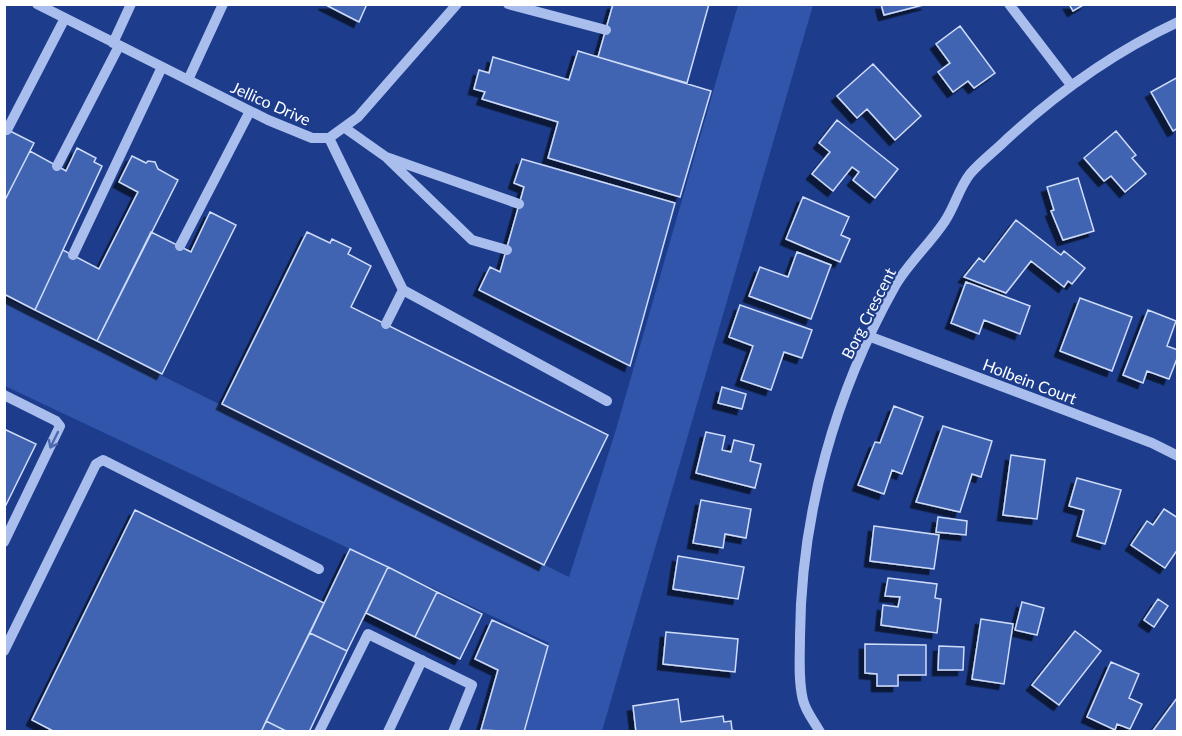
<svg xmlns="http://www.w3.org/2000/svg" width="1182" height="736" viewBox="0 0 1182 736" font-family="Lato,sans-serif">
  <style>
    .green { fill: #3055aa }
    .building { fill: #4163b2; stroke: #cfdcf9; stroke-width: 1.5; filter: url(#shadow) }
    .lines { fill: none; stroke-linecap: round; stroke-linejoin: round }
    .minor { stroke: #aabeed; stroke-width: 10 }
    .oneway { stroke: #4e6aae }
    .labels { text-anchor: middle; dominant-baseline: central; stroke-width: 4.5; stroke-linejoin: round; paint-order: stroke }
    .street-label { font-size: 16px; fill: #fff; stroke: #1d3d8c }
  </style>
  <defs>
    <filter id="shadow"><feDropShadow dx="-5.5" dy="5.5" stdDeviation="0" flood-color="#0009"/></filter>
  </defs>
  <rect width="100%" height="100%" fill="#1d3d8c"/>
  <!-- green -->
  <path class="green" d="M738 5H813L602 731H524L549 643 5 386V298L569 577 615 433Z"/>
  <!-- building -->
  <path class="building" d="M324 4H367L359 22Z
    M613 4H709L687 83 598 57Z
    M881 4H927L884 15Z
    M1069 4H1085L1073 11Z
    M960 26 995 73 974 88 968 81 953 92 938 72 950 63 936 44Z
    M578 51 711 91 680 197 548 158 558 122 482 99 485 92 474 89 479 70 489 73 493 57 569 80Z
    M873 64 921 116 895 140 867 109 857 118 837 96Z
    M1178 77V128L1173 131 1151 92Z
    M837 120 898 169 875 198 853 180 859 172 852 167 833 191 812 174 830 152 819 143Z
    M4 128 34 143 4 202Z
    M1116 131 1136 155 1132 158 1146 174 1125 192 1111 176 1104 181 1084 158Z
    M77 148 96 158 94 162 102 166 35 310 4 294V202L30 151 66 171Z
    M132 156 146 163 148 161 155 162 158 169 178 180 97 341 35 310 63 250 99 269 138 192 119 182Z
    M522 159 675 203 630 366 479 290 490 267 500 272 524 187 514 183Z
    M1078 178 1094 231 1063 240 1051 211 1054 210 1047 187Z
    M803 197 849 217 841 235 850 239 840 262 786 239Z
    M210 212 236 225 162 374 97 341 151 232 191 252Z
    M1016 220 1061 255 1064 251 1085 268 1072 284 1068 281 1064 287 1031 261 1006 293 964 277 979 258 984 262Z
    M307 232 330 243 332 239 351 248 348 254 371 266 351 307 608 435 544 565 222 404Z
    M797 252 831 265 811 319 749 296 760 267 788 277Z
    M966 282 1030 306 1020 334 984 320 979 334 951 323Z
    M1080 298 1132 317 1112 371 1060 351Z
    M740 305 812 330 802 358 784 352 771 390 741 380 753 346 729 337Z
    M1148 310 1176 321 1167 346 1178 350V356L1169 379 1147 371 1143 383 1123 375Z
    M722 387 746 394 742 409 718 403Z
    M894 406 923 417 902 474 892 470 884 494 858 485 875 442 880 443Z
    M943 426 992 441 981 477 972 474 960 512 916 502Z
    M4 429 36 444 4 509Z
    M706 432 725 436 722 450 731 452 734 440 754 445 750 461 761 464 755 488 696 473Z
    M1011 455 1045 460 1037 519 1003 515Z
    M1077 478 1121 490 1105 544 1077 536 1084 510 1069 506Z
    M701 500 751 509 746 538 725 534 723 548 693 543Z
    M1164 509 1178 518V549L1165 568 1131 545 1147 521 1153 525Z
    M135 510 324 603 261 732H55L32 720Z
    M938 517 967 521 966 535 936 532Z
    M874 526 939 535 934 569 870 561Z
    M350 549 388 567 347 651 310 633Z
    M678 556 744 567 738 599 673 589Z
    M388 567 437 592 415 637 366 613Z
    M888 578 937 584 935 598 941 599 937 633 881 625 883 605 898 607 900 597 885 596Z
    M437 592 482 614 460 659 415 637Z
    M1158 599 1168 606 1154 627 1144 620Z
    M1022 602 1044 608 1037 635 1015 630Z
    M981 619 1013 624 1004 684 972 679Z
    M492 620 548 646 524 732 481 730 498 670 475 659Z
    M1075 631 1101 651 1059 705 1032 685Z
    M666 632 738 639 735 672 663 664Z
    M310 633 347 651 309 732H288L266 721Z
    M865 644 926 645V675H898V686H877V674L865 673Z
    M939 646 964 647 963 670H938Z
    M1111 662 1139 674 1129 698 1142 704 1130 729 1117 724 1115 730 1087 717Z
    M1177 698 1178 732H1152Z
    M678 699 681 722 723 716 724 722 731 721 732 730 739 732H636L633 706Z
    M266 721 288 732H261Z"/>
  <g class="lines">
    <!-- minor -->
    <path class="minor" d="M37 4 268 120 312 138H329L358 117 457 4
      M508 4 606 30
      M1009 4 1071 85
      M113 43 131 4
      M188 80 223 4
      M345 128 386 157 519 204
      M7 130 65 18
      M329 138 403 290 386 324
      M388 159 472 240 507 250
      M57 166 119 46
      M180 246 250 111
      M73 255 162 67
      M403 290 607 401
      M871 337 1152 443 1178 456
      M4 395 56 421 60 426 4 542
      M4 651 96 464 103 460 319 569
      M319 732 368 634 472 685 453 732
      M388 732 422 660
      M820 732C814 721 806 712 803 700 798 680 800 657 800 636 801 514 835 393 895 286 909 262 930 244 945 221 955 206 959 188 970 174 981 161 995 151 1007 139 1058 92 1114 52 1178 22"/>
  </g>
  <!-- one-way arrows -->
  <defs><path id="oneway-shaft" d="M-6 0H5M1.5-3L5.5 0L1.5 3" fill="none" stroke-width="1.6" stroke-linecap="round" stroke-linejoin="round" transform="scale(1.5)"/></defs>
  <use class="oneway" href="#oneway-shaft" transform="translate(54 440) rotate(116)"/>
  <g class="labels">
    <!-- street labels -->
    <g class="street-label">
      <text transform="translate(271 103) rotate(24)">Jellico Drive</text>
      <text transform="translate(868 313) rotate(-63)">Borg Crescent</text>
      <text transform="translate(1030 381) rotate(21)">Holbein Court</text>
    </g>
  </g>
  <!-- border -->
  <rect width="1182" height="736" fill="none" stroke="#ffffff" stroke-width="12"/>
</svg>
